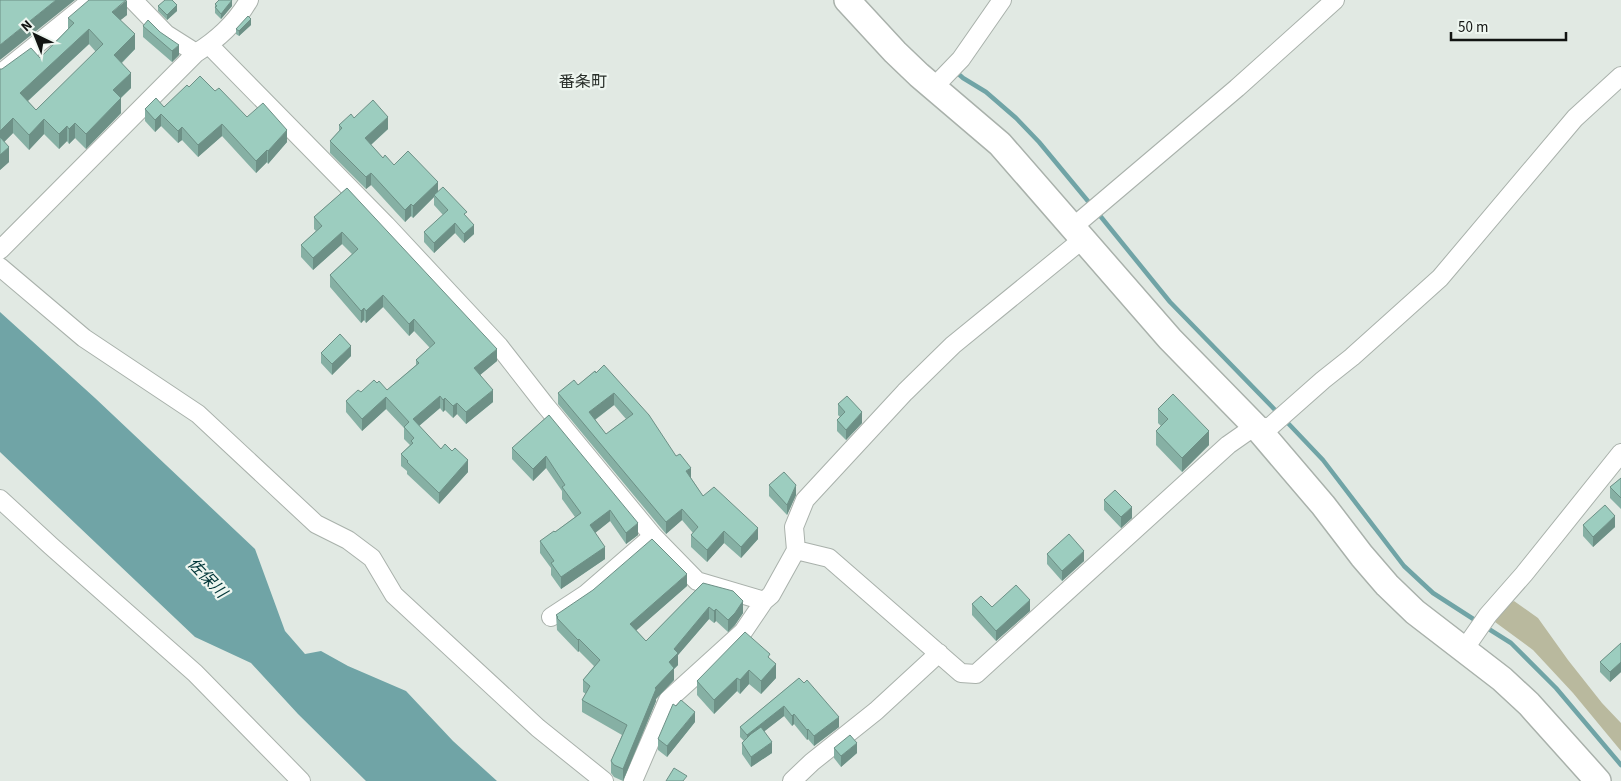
<svg xmlns="http://www.w3.org/2000/svg" width="1621" height="781" viewBox="0 0 1621 781" font-family="'Source Sans 3','Noto Sans JP',sans-serif">
  <style>
    .green { fill: #b9b99e }
    .water { fill: #70a4a6 }
    .lines { fill: none; stroke-linecap: round; stroke-linejoin: round }
    .stream { stroke: #70a4a6; stroke-width: 4.5 }
    .street-casing { stroke: #a9b1ab; stroke-width: 20 }
    .secondary-casing { stroke: #a9b1ab; stroke-width: 28 }
    .street { stroke: #fff; stroke-width: 18 }
    .secondary { stroke: #fff; stroke-width: 25 }
    .wall { fill: #86b0a4; fill-rule: evenodd }
    .shaded-wall { fill: #6d9086 }
    .building { fill: #9ccdbf; stroke: #6d9086; fill-rule: evenodd }
    .labels { text-anchor: middle; dominant-baseline: central; stroke-width: 4.5; stroke-linejoin: round; paint-order: stroke }
    .neighbourhood-label { font-size: 16px; fill: #282e29; stroke: #eef6f0 }
    .water-label { font-size: 16px; font-style: italic; fill: #013638; stroke: #eef6f0 }
  </style>
  <rect width="100%" height="100%" fill="#e1e9e3"/>
  <!-- green -->
  <path class="green" d="M1514 601 1538 618 1568 660 1602 703 1621 723V751L1573 693 1533 650 1495 622 1504 607Z"/>
  <!-- water -->
  <path class="water" d="M0 312 95 398 255 549 285 631 305 654 321 651 348 666 406 691 453 741 497 781H366L298 714 251 663 195 637 0 452Z"/>
  <g class="lines">
    <!-- stream -->
    <path class="stream" d="M954 70 963 78 986 92 1016 118 1039 142 1092 206
      M1097 212 1170 302 1279 414
      M1285 420 1323 460 1404 566 1433 593 1478 622
      M1484 626 1511 643 1556 688 1621 765"/>
    <defs>
      <path id="street" d="M133 0 166 34 196 53
        M209 45 386 225 499 346 545 405 653 536 697 581 764 601
        M0 74 92 0
        M934 87 961 59 1002 0
        M1073 227 1237 88 1335 0
        M0 250 196 53C217 40 237 21 249 0
        M0 267 84 338 198 414 316 524 348 540 372 558 394 595 538 728 604 781
        M0 499 51 546 195 673 301 781
        M796 550 829 558 961 673 976 674 1228 445 1248 431 1271 426 1323 380 1352 357 1440 278 1575 118 1621 76
        M551 617 586 594 653 536
        M1463 651 1488 615 1524 574 1621 453
        M633 781 668 700 743 632 764 601 771 595 796 550 794 527 805 500 905 392 953 345 1083 239
        M792 781 812 762 876 711 939 653"/>
      <path id="secondary" d="M847 0 895 52 919 75 1000 144 1170 339 1258 429 1323 505 1362 556 1387 585 1415 612 1502 679 1529 704 1598 781"/>
    </defs>
    <!-- street casing -->
    <use href="#street" class="street-casing"/>
    <!-- secondary casing -->
    <use href="#secondary" class="secondary-casing"/>
    <!-- street -->
    <use href="#street" class="street"/>
    <!-- secondary -->
    <use href="#secondary" class="secondary"/>
  </g>
  <!-- wall -->
  <path class="wall" d="M215 4 232 6 221 19 215 13Z
    M158 6 177 11 167 20 158 11Z
    M127 15 120 20 135 49 122 63 131 88 121 98V113L86 149 75 138 69 144 67 141 59 149 44 134 29 150 13 133 4 142 9 162 0 170 2 69 40 58 68 29V18ZM89 44 96 52 36 110 28 101Z
    M251 25 239 36 236 34V29Z
    M143 26 179 55 172 62 143 37Z
    M189 87 215 91 247 117 287 142 268 164 267 162 256 173 222 136 198 157 182 140 178 143 161 126 155 132 145 121V109L164 107Z
    M354 118 388 129 371 145 383 158 438 192 467 217 474 234 464 243 455 233 434 253 424 242V232L443 215 434 205V197L413 218 411 216 405 222 371 185 366 189 330 153V141L339 131V125Z
    M347 188 497 361 480 375 493 402 466 424 457 414 453 418 445 410 443 412 440 408 419 426 441 449 468 472 439 504 407 474V471L401 466V454L410 445 404 439V428L386 409 362 431 346 412V401L377 383 387 390 416 365V360L430 348 414 331 409 336 383 307 366 323 364 320 361 323 330 287V275L352 254 342 244 313 270 301 257V245L316 231 314 229V217Z
    M321 353 351 356 332 375 321 363Z
    M595 371 676 456 691 478 703 496 758 539 741 558 724 543 707 562 691 547V535L693 533 682 520 666 534 558 404V393L578 385ZM614 405 626 419 606 434 595 420Z
    M838 404 862 423 846 440 837 431V420L840 417 838 415Z
    M1158 409 1209 445 1182 472 1156 445V431L1161 426 1158 423Z
    M549 415 638 535 626 544 610 521 595 533 605 559 561 589 551 575V568L540 553V541L555 532 575 517 562 499V491L546 468 533 481 512 459V448Z
    M1621 478V509L1610 498V487Z
    M769 485 796 495 787 515 769 496Z
    M1104 500 1132 518 1121 528 1104 510Z
    M1583 525 1615 527 1593 547 1583 536Z
    M1047 554 1084 561 1062 581 1047 564Z
    M703 583 743 613 735 625 728 632 716 621 714 623 709 619 678 655V665L674 669V680L656 699V701L623 781 614 777 611 773V761L622 735 582 712V700L586 694 583 692V680L594 666 579 651 578 652 557 630 556 615 687 586 636 630 646 641Z
    M972 604 992 607 1030 611 996 641 972 615Z
    M1621 643V672L1610 682 1600 672V662Z
    M770 659 776 678 761 694 749 684 740 694 737 691 714 714 697 695V681Z
    M799 678 839 727 814 746 808 739 807 740 794 724 792 726 784 716 764 731 772 753 751 767 742 754V743L744 741 740 737V727Z
    M695 722 667 757 658 750V739Z
    M834 748 857 753 841 767 834 758Z"/>
  <!-- shaded-wall -->
  <path class="shaded-wall" d="M56 0H75L0 60V45Z
    M127 0V15L112 27V12Z
    M232 0V6L221 19V14Z
    M177 5V11L167 20V15Z
    M251 19V25L239 36V31Z
    M89 29V44L20 108V93Z
    M135 34V49L114 70V55Z
    M179 45V55L172 62V51Z
    M131 73V88L113 105V90Z
    M121 98V113L86 149V134Z
    M161 114V126L155 132V120Z
    M388 117V129L365 150V138Z
    M13 118V133L0 146V131Z
    M44 119V134L29 150V135Z
    M75 123V138L69 144V129Z
    M222 124V136L198 157V145Z
    M67 126V141L59 149V134Z
    M182 127V140L178 143V131Z
    M287 130V142L268 164V151Z
    M9 147V162L0 170V155Z
    M267 150V162L256 173V161Z
    M371 173V185L366 189V177Z
    M438 182V194L434 195V197L413 218V206Z
    M411 204V216L405 222V210Z
    M455 223V233L434 253V243Z
    M474 225V234L464 243V234Z
    M342 232V244L313 270V258Z
    M383 295V307L366 323V311Z
    M364 308V320L361 323V311Z
    M414 319V331L409 336V324Z
    M351 346V356L332 375V364Z
    M497 349V361L474 380V368Z
    M493 390V402L466 424V412Z
    M614 393V405L589 424V412Z
    M440 396V408L413 431V419Z
    M386 397V409L362 431V419Z
    M445 398V410L443 412V400Z
    M457 403V414L453 418V406Z
    M862 412V423L846 440V430Z
    M1209 431V445L1182 472V458Z
    M546 456V468L533 481V469Z
    M468 460V472L439 504V493Z
    M691 468V480L686 471Z
    M796 485V495L787 515V505Z
    M1132 507V518L1121 528V517Z
    M682 509V520L666 534V522Z
    M610 510V521L590 537V525Z
    M1615 516V527L1593 547V537Z
    M638 523V535L626 544V533Z
    M758 528V539L741 558V547Z
    M724 531V543L707 562V550Z
    M605 547V559L561 589V577Z
    M1084 551V561L1062 581V571Z
    M687 574V586L630 636V624Z
    M1030 600V611L996 641V631Z
    M743 601V613L735 625 728 632V620Z
    M709 607V619L678 655V665L674 669V680L656 699V701L623 781V769L655 688 674 649Z
    M716 609V621L714 623V611Z
    M579 639V651L578 652V640Z
    M1621 662V672L1610 682V672Z
    M776 664V678L761 694V681Z
    M749 670V684L740 694V680Z
    M737 678V691L714 714V700Z
    M784 706V716L747 745V735Z
    M695 712V722L667 757V746Z
    M794 714V724L792 726V716Z
    M839 717V727L814 746V736Z
    M808 729V739L807 740V730Z
    M772 742V753L751 767V757Z
    M857 743V753L841 767V756Z"/>
  <!-- building -->
  <path class="building" d="M0 0H56L0 45Z
    M89 0H126L112 12 135 34 114 55 131 73 113 90 121 98 86 134 75 123 69 129 67 126 59 134 44 119 29 135 13 118 0 131V69H2L31 48 40 58 74 23 68 18ZM89 29 103 44 36 110 20 93Z
    M165 0H172L177 5 167 15 158 6Z
    M219 0H232L221 14 215 7 217 6 215 4Z
    M248 16 251 19 239 31 236 29Z
    M148 20 160 32 179 45 172 51 143 26Z
    M200 76 215 91 219 88 247 117 263 103 287 130 268 151 267 150 256 161 222 124 198 145 182 127 178 131 161 114 155 120 145 109 156 98 164 107 187 85 189 87Z
    M373 100 388 117 365 138 383 158 385 155 394 165 408 151 438 182 413 206 411 204 405 210 371 173 366 177 330 141 342 128 339 125 351 114 354 118Z
    M0 137 9 147 0 155Z
    M443 187 467 212 464 214 474 225 464 234 455 223 434 243 424 232 448 210 434 195Z
    M347 188 497 349 474 368 493 390 466 412 457 403 453 406 445 398 443 400 440 396 413 419 441 449 445 444 452 451 455 448 468 460 439 493 407 462 408 461 401 454 413 443 411 441 414 438 404 427 409 422 386 397 362 419 346 401 358 390 361 392 374 380 377 383 379 381 387 390 419 363 416 360 435 343 414 319 409 324 383 295 366 311 364 308 361 311 330 275 358 249 342 232 313 258 301 245 322 226 314 217Z
    M340 334 351 346 332 364 321 353Z
    M604 365 649 415 676 456 680 454 691 468 686 471 703 496 714 487 758 528 741 547 724 531 707 550 691 535 698 527 682 509 666 522 558 393 574 380 578 385 595 371 596 373ZM614 393 633 414 606 434 589 412Z
    M1173 394 1209 431 1182 458 1156 431 1168 419 1158 409Z
    M847 396 862 412 846 430 837 420 845 412 838 404Z
    M549 415 638 523 626 533 610 510 590 525 605 547 561 577 551 563 554 561 540 541 554 531 555 532 581 513 562 487 565 485 546 456 533 469 512 448Z
    M784 472 796 485 787 505 769 485Z
    M1621 478V498L1610 487Z
    M1115 490 1132 507 1121 517 1104 500Z
    M1605 505 1615 516 1593 537 1583 525Z
    M1069 534 1084 551 1062 571 1047 554Z
    M652 539 687 574 630 624 646 641 703 583 733 591 743 601 735 613 728 620 716 609 714 611 709 607 674 649 678 653 669 662 674 668 655 688 656 689 623 769 614 765 611 761 627 725 582 700 590 686 583 680 600 660 579 639 578 640 557 618 558 617 556 615 593 590Z
    M1016 585 1030 600 996 631 972 604 981 596 992 607Z
    M745 632 770 654 768 657 776 664 761 681 749 670 740 680 737 678 714 700 697 681Z
    M1621 643V662L1610 672 1600 662Z
    M799 678 804 683 807 680 839 717 814 736 808 729 807 730 794 714 792 716 784 706 747 735 740 727Z
    M681 700 695 712 667 746 658 739 673 704 676 706Z
    M761 727 772 742 751 757 742 743 751 734Z
    M850 735 857 743 841 756 834 748Z
    M674 768 687 776 683 781H666Z"/>
  <g class="labels">
    <!-- neighbourhood labels -->
    <g class="neighbourhood-label">
      <text x="583" y="82">番条町</text>
    </g>
    <!-- water labels -->
    <g class="water-label">
      <text transform="translate(207 578) rotate(46)">佐保川</text>
    </g>
  </g>
  <!-- north arrow -->
  <g transform="translate(35 35) rotate(317)" stroke="#eef6f0" stroke-width="4" paint-order="stroke">
  <path d="M0-4L9 19L0 12L-9 19Z" fill="#121412"/>
  <text y="-8" font-size="14" font-weight="bold" text-anchor="middle" fill="#121412">N</text>
  </g>
  <!-- scale -->
  <path d="M1451 32v8h115v-8" fill="none" stroke="#121412" stroke-width="2.5"/>
  <text x="1458" y="32" font-size="15" fill="#121412" stroke="#eef6f0" stroke-width="4" paint-order="stroke">50 m</text>
</svg>
